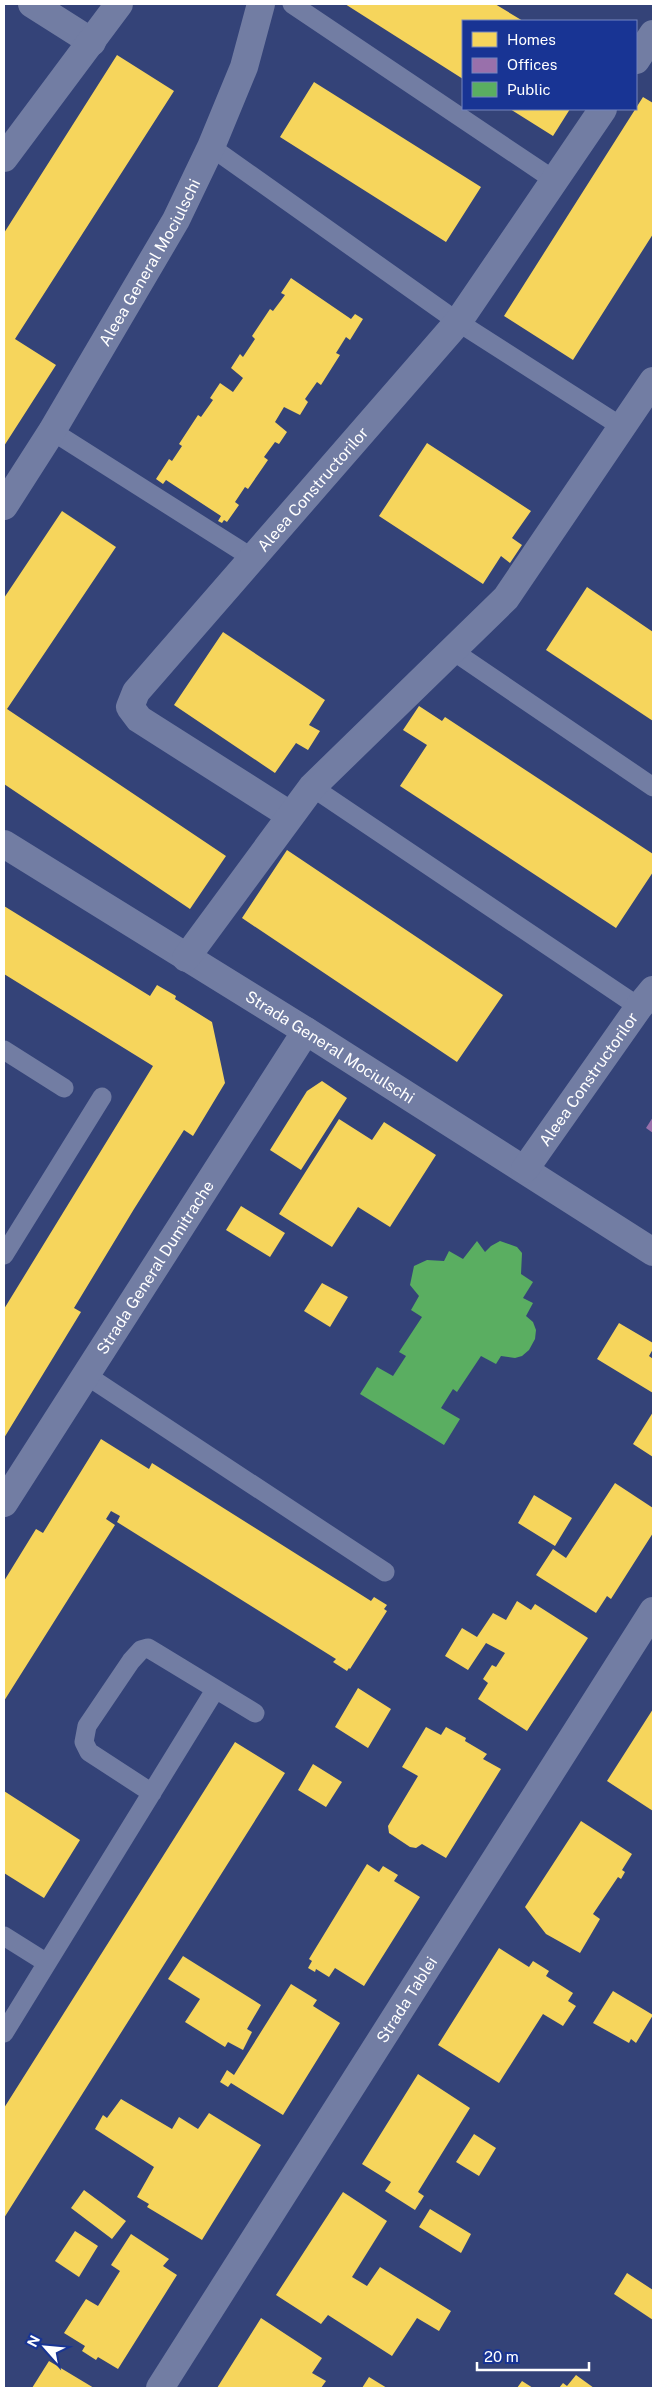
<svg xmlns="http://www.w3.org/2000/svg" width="657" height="2392" viewBox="0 0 657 2392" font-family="'Public Sans',sans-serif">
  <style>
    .homes { fill: #f6d55c }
    .offices { fill: #9970ab }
    .public { fill: #5aae61 }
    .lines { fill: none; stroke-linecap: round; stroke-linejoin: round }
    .service { stroke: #727da3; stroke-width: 19 }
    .minor { stroke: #727da3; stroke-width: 28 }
    .labels { text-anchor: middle; stroke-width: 5; stroke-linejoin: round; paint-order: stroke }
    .street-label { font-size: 16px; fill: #fff; stroke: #183494 }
  </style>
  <rect width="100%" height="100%" fill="#344378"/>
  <path class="homes" d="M 345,4 L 495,4 L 523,21 L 463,21 L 463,79 Z
    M 117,55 L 174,91 L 15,339 L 56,365 L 4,446 L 4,233 Z
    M 314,82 L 481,187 L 446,242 L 280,137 Z
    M 643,97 L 653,103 L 653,234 L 573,360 L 504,316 Z
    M 510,109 L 570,109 L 553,136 Z
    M 291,278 L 351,319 L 355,314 L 363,319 L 350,340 L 346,337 L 336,353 L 340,355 L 321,385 L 317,382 L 305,399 L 308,402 L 300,415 L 284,407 L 275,422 L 287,432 L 279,444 L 275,442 L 264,457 L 268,460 L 248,489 L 245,487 L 235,502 L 239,505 L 227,522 L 224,520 L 222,523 L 218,521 L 221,516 L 166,480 L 163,484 L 156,479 L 169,459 L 172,461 L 182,446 L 179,444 L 198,415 L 201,417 L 213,400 L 210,398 L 220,383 L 233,392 L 243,378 L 231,368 L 240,354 L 243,357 L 255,339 L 252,336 L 270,309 L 273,311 L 285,295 L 281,293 Z
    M 427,443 L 531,511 L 512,538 L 522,545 L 510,563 L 501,556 L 483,584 L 379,516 Z
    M 62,511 L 116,547 L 7,709 L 226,856 L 190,909 L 4,784 L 4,598 Z
    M 587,587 L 653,632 L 653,721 L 546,650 Z
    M 223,632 L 325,700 L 309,725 L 320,731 L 308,750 L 296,743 L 275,773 L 174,705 Z
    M 419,706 L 442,721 L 445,717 L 653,854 L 653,872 L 616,928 L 400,786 L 427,745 L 403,730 Z
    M 287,850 L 503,995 L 457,1062 L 242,918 Z
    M 4,906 L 150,996 L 157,985 L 176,996 L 175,999 L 212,1022 L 225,1083 L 193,1136 L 184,1130 L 134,1209 L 74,1308 L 81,1312 L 4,1438 L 4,1309 L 153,1066 L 4,974 Z
    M 322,1081 L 347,1098 L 301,1170 L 270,1150 L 307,1091 Z
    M 339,1119 L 372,1140 L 384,1122 L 436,1155 L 390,1227 L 358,1207 L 332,1247 L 279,1214 Z
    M 241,1206 L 285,1233 L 270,1257 L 226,1230 Z
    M 322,1283 L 348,1297 L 330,1327 L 304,1311 Z
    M 619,1323 L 653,1343 L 653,1349 L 649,1356 L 653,1359 L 653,1393 L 597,1359 Z
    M 653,1412 L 653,1457 L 633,1444 Z
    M 101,1439 L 149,1469 L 152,1463 L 371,1601 L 374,1597 L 387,1605 L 384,1609 L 387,1611 L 350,1669 L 349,1668 L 347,1671 L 333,1662 L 336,1659 L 117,1522 L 120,1516 L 111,1511 L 106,1519 L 115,1525 L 4,1701 L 4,1581 L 36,1529 L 43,1533 Z
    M 615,1483 L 653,1508 L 653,1533 L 611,1599 L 607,1596 L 596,1613 L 536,1575 L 553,1549 L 566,1558 Z
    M 534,1495 L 572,1518 L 555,1546 L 518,1523 Z
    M 517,1601 L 531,1610 L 535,1604 L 588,1638 L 527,1731 L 478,1699 L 488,1683 L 483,1679 L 492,1665 L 496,1667 L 505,1653 L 486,1643 L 468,1670 L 445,1656 L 462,1628 L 477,1637 L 493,1613 L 506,1620 Z
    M 358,1688 L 391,1709 L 368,1748 L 335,1727 Z
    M 653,1709 L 653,1811 L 607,1781 Z
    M 426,1727 L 441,1735 L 446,1727 L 466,1738 L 465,1741 L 487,1754 L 483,1759 L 501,1769 L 446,1858 L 422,1844 L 416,1848 L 410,1847 L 389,1833 L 388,1826 L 418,1776 L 402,1767 Z
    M 235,1742 L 285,1773 L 4,2218 L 4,2108 Z
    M 313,1764 L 342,1782 L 326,1807 L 298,1790 Z
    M 4,1791 L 80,1840 L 44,1898 L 4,1873 Z
    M 581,1821 L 632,1854 L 622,1870 L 625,1872 L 621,1879 L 618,1877 L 593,1914 L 600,1919 L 580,1953 L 546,1934 L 525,1907 Z
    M 367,1864 L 379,1872 L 383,1866 L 398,1875 L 394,1881 L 420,1897 L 364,1986 L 335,1968 L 329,1977 L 316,1969 L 315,1972 L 308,1968 L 312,1961 L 309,1959 Z
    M 499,1948 L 529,1967 L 533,1961 L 549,1971 L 546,1976 L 573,1993 L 568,2001 L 576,2006 L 563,2026 L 543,2014 L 499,2083 L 438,2045 Z
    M 183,1956 L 261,2005 L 247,2029 L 252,2032 L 243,2050 L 228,2042 L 225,2047 L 185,2022 L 200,1999 L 168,1979 Z
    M 291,1984 L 317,2000 L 313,2006 L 340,2023 L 283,2115 L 231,2083 L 228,2087 L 220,2082 L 227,2070 L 234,2075 Z
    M 613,1991 L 653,2015 L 636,2043 L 631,2039 L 629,2043 L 593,2023 Z
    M 418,2074 L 470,2108 L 418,2192 L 424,2196 L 415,2210 L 385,2191 L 391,2182 L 362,2164 Z
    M 121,2099 L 172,2129 L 179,2117 L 198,2129 L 209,2113 L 261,2145 L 202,2240 L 147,2207 L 149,2204 L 137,2197 L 154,2167 L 95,2129 L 103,2115 L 107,2118 Z
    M 474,2134 L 496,2148 L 479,2176 L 456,2162 Z
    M 84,2190 L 126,2221 L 112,2239 L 71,2208 Z
    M 343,2192 L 387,2221 L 352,2277 L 367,2286 L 380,2267 L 451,2311 L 439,2331 L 417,2318 L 392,2356 L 328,2315 L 321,2324 L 276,2295 Z
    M 430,2209 L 471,2234 L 461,2253 L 419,2227 Z
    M 75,2231 L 98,2246 L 79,2277 L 55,2261 Z
    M 131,2234 L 169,2259 L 163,2266 L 177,2275 L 118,2369 L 98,2357 L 96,2360 L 82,2351 L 85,2346 L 64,2333 L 86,2299 L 98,2306 L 120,2271 L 111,2265 Z
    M 627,2273 L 653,2290 L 653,2320 L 614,2294 Z
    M 261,2318 L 322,2358 L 312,2373 L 326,2381 L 321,2388 L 217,2388 Z
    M 49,2361 L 94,2388 L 32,2388 Z
    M 576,2375 L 594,2388 L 559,2388 L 563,2383 L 567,2386 Z
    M 369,2377 L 387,2388 L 362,2388 Z
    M 522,2381 L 533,2388 L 517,2388 Z"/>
  <path class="offices" d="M 653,1117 L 653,1133 L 646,1128 Z"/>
  <path class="public" d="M 477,1241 L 485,1252 L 491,1246 L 500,1241 L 517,1247 L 522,1253 L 521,1274 L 533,1282 L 523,1298 L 533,1303 L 526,1316 L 533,1322 L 536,1330 L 535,1339 L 529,1350 L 522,1356 L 515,1358 L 501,1356 L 496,1364 L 481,1356 L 457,1392 L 453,1389 L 441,1408 L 460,1419 L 444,1445 L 360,1394 L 377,1367 L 393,1376 L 406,1356 L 399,1352 L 422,1317 L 411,1310 L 419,1296 L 410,1285 L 414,1266 L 427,1260 L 444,1261 L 449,1251 L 463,1259 Z"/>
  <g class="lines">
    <path class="service" d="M 292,4 L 554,180
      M 211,147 L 458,322 L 622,427
      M 52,431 L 254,559
      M 453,651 L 653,787
      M 312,787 L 639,1007
      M 4,1050 L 64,1088
      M 4,1255 L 102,1097
      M 86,1375 L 385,1572
      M 152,1793 L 89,1752 L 84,1742 L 87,1726 L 131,1661 L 141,1650 L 148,1648 L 158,1654 L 255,1713
      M 4,1936 L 47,1963
      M 4,2033 L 215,1690"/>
    <g class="minor">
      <path d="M 32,4 L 92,42"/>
      <path d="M 636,60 L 653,34"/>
      <path d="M 4,158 L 119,4"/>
      <path id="s1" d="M 4,506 L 52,431 L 176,220 L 211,147 L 244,67 L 261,4"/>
      <path id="s2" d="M 290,815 L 139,719 L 130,707 L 136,692 L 458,322 L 603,109"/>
      <path id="s3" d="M 4,844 L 306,1031 L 653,1252"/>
      <path d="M 186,958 L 312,787 L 506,598 L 653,381"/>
      <path id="s4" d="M 525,1169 L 639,1007 L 653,990"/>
      <path id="s5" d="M 4,1503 L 306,1031"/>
      <path id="s6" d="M 160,2388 L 653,1611"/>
    </g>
  </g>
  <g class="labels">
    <g class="street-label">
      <text dy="6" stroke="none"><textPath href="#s1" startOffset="284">Aleea General Mociulschi</textPath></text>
      <text dy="6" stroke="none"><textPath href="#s2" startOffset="479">Aleea Constructorilor</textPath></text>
      <text dy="6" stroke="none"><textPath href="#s3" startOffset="384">Strada General Mociulschi</textPath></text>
      <text dy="6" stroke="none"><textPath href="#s4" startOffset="110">Aleea Constructorilor</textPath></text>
      <text dy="6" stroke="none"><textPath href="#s5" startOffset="280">Strada General Dumitrache</textPath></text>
      <text dy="6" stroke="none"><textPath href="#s6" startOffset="460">Strada Tablei</textPath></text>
    </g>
  </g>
  <rect width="657" height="2392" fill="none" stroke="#ffffff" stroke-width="10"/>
  <rect x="462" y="20" width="175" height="90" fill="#183494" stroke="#7485bf"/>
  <rect x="472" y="32" width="25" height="15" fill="#f6d55c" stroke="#7485bf"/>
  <text x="507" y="45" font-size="15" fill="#ffffff">Homes</text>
  <rect x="472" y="58" width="25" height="15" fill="#9970ab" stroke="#7485bf"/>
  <text x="507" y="70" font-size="15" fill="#ffffff">Offices</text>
  <rect x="472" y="82" width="25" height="15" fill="#5aae61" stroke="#7485bf"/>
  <text x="507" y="95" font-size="15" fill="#ffffff">Public</text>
  <g transform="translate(45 2347) rotate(297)" stroke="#183494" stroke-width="4" paint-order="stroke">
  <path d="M0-4L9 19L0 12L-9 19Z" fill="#ffffff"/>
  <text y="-8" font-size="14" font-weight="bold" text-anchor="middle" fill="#ffffff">N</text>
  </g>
  <path d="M477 2362v8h112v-8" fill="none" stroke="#ffffff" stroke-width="2.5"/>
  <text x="484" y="2362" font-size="15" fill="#ffffff" stroke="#183494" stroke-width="4" paint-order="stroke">20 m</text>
</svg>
